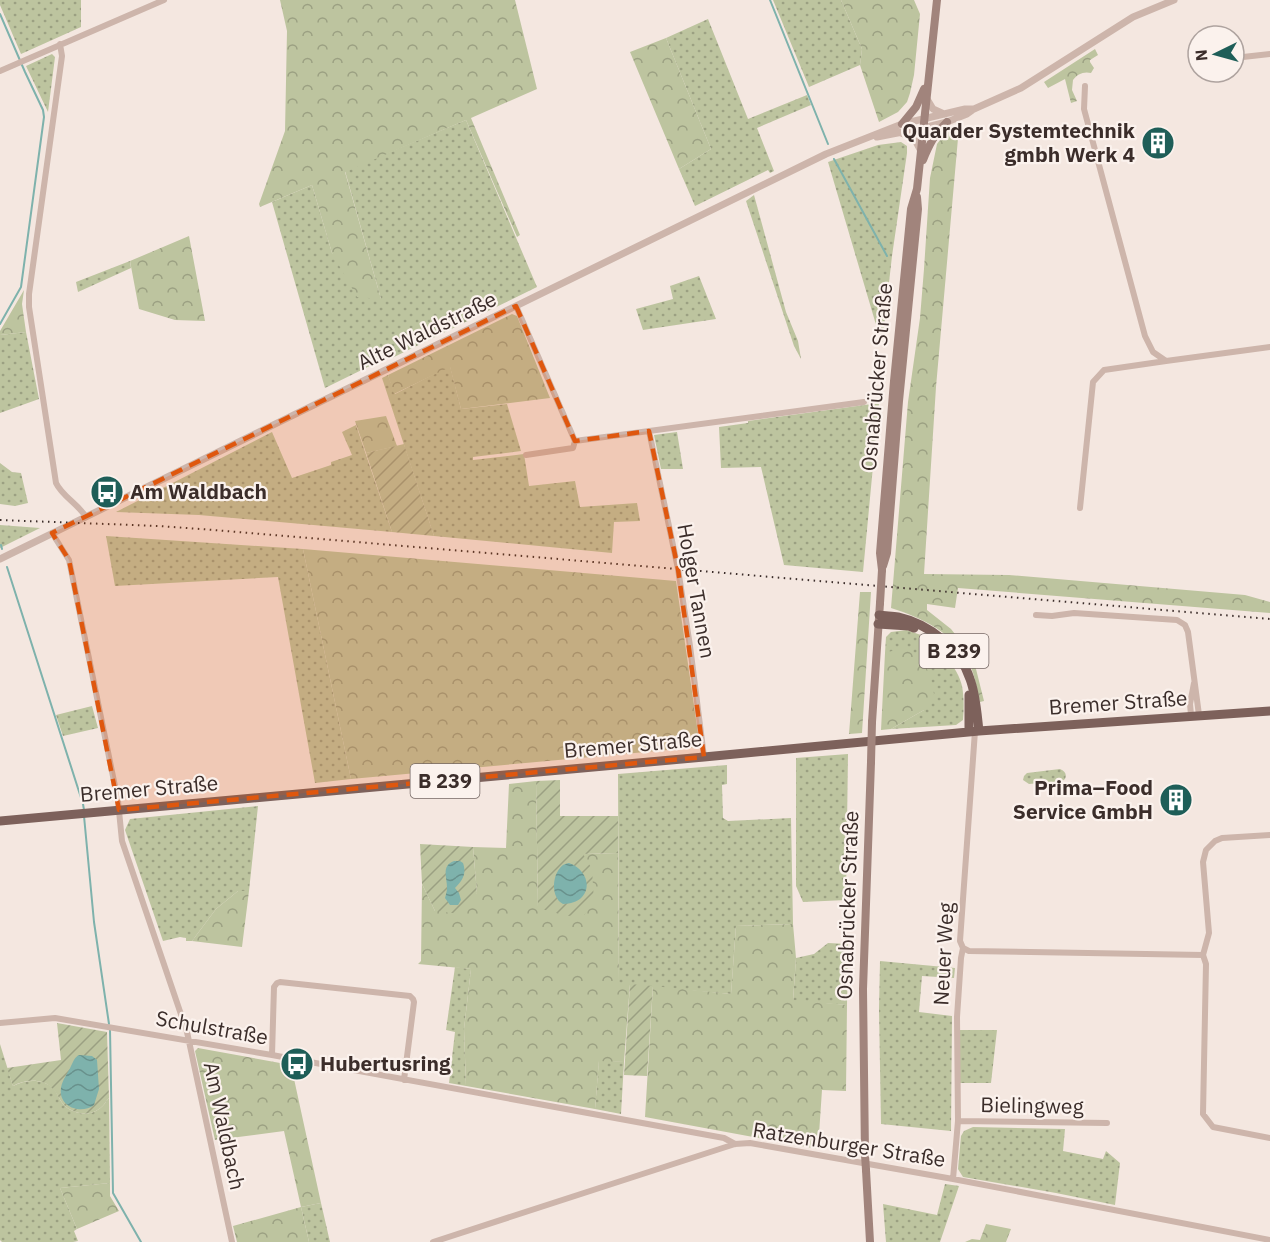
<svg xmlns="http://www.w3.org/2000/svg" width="1270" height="1242" viewBox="0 0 1270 1242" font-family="'IBM Plex Sans',sans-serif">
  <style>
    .grass { fill: url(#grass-dots) }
    .forest { fill: url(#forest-crowns) }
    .garden { fill: url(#garden-furrows) }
    .water { fill: url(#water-waves) }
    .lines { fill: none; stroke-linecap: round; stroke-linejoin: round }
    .stream { stroke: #7eb2ac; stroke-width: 2 }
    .minor { stroke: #cdb5ab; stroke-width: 6 }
    .tertiary { stroke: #cdb5ab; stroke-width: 7 }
    .secondary { stroke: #a1847c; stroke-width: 8 }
    .primary { stroke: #7d615b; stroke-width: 9 }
    .rail { stroke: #3b2d2a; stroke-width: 2; stroke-dasharray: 1.5 4.5; stroke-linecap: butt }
    .secondary-bridge { stroke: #a1847c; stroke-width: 8 }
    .marked { fill: #df570e; fill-opacity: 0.2; stroke: #df570e; stroke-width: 4.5; stroke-dasharray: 12 8; stroke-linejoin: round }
    .labels { text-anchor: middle; stroke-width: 4.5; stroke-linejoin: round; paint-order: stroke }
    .shield { fill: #fbf2ed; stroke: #756864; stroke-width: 1.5 }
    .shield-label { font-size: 20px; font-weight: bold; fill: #3b2d2a }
    .poi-label { font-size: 21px; font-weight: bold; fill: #3b2d2a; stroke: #fbf2ed; text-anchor: end }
    .street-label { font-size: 21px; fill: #3b2d2a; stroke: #fbf2ed }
  </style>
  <defs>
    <pattern id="grass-dots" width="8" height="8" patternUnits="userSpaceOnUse" patternTransform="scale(1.5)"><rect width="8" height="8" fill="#bdc49f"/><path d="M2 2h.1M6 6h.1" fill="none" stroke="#9ba082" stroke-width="1.8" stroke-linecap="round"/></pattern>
    <pattern id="forest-crowns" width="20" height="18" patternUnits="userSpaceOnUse" patternTransform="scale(1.5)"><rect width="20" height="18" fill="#bdc49f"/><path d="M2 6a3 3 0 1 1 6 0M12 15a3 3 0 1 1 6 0" fill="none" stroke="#9ba082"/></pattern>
    <pattern id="garden-furrows" width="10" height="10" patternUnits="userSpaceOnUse" patternTransform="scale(1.5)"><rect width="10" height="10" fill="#bdc49f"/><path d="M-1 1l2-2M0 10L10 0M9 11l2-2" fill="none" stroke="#9ba082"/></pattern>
    <pattern id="water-waves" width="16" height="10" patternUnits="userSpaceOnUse" patternTransform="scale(1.5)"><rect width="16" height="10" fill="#7eb2ac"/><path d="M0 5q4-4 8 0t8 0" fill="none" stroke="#68918c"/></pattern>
  </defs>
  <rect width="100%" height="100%" fill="#f4e7e0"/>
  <path class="grass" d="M 0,0 L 81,0 L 81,27 L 21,54 L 0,5 Z
    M 773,0 L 841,0 L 862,49 L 860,65 L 809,87 Z
    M 708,19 L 748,119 L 807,95 L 811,105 L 757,128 L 774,171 L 770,173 L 768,170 L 695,206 L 679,169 L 711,149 L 666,38 Z
    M 52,54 L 55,57 L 48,112 L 26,66 Z
    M 466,120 L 537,287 L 392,358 L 388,357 L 325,388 L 272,202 L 312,185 L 332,253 L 381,299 L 345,171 Z
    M 901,142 L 907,146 L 907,153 L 892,256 L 882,345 L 828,162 L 878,145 Z
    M 754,195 L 786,312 L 798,341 L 801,359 L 794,346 L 746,201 Z
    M 130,261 L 131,268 L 78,292 L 76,282 Z
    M 699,276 L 716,319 L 643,330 L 636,309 L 673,299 L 670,286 Z
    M 26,332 L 39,399 L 0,413 L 0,335 Z
    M 450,366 L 461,409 L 507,404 L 521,451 L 473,457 L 473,460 L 524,454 L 529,486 L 575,481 L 580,507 L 637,503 L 640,521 L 614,522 L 612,553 L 434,536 L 382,378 L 388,375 L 395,394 Z
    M 879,403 L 863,572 L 784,565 L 761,467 L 721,468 L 719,427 L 748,423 L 748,421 Z
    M 356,425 L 392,532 L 199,515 L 116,512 L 272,432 L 292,478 L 331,465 L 331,462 L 352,455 L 342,432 Z
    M 677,432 L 683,469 L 661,469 L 654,435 Z
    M 0,463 L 12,472 L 21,473 L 28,503 L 15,506 L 0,504 Z
    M 0,525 L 40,528 L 0,548 Z
    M 106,536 L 303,549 L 351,779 L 315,783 L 278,577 L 115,586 Z
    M 907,630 C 911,632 916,633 921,635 C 936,642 959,669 962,686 C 964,697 964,708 963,720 L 956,725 L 891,729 L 924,710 L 885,653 L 886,637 L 891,632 Z
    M 92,706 L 98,728 L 63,736 L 56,715 Z
    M 848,754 L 846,900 L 803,902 L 796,886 L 796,758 Z
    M 727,765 L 727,784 L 722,785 L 723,818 L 728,821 L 791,818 L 793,924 L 736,926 L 731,994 L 619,984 L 618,774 Z
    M 1060,769 C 1065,771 1067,774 1065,779 L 1062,781 L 1029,784 L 1023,780 L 1024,776 L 1027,773 Z
    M 258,806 L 249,891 L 238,891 L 216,909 L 192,941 L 186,941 L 186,938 L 180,937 L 163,941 L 125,830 L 130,819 Z
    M 828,943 L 848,944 L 847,1005 L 793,1001 L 796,958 L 814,954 Z
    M 880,961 L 955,968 L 954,978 L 922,976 L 919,1012 L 952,1016 L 951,1131 L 881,1124 L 879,1009 Z
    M 455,967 L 471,969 L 464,1029 L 466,1086 L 449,1083 L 455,1032 L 446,1030 Z
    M 960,1030 L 997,1030 L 991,1083 L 960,1083 Z
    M 0,1044 L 13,1086 C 25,1080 43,1078 54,1089 C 58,1094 59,1100 64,1105 C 73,1114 89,1117 99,1109 C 103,1107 106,1101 109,1098 L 110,1183 L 60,1188 L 77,1229 L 74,1231 L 78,1241 L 73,1242 L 2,1242 L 0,1240 Z
    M 599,1060 L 624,1062 L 621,1114 L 595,1109 Z
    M 973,1127 L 1065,1129 L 1063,1151 L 1103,1159 L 1106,1151 L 1120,1163 L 1115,1205 L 1056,1193 L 963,1177 L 958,1169 L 961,1136 L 964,1131 Z
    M 945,1184 L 959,1186 L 940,1242 L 886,1242 L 883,1204 L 937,1215 Z
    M 321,1203 L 330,1242 L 309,1242 L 301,1207 Z"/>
  <path class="forest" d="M 280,0 L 515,0 L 537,89 L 471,118 L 520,235 L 517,237 L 466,120 L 345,172 L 381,299 L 357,297 L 332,253 L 312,185 L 260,207 L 259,204 L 285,131 L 287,31 Z
    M 841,0 L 914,0 L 920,14 L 914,75 L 910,93 L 907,102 L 898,112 L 879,122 L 860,65 L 862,49 Z
    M 666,38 L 711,149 L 679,169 L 630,52 Z
    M 1095,49 L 1098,55 L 1090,60 L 1090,62 L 1094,68 L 1091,73 C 1084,71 1077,74 1073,80 L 1072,90 L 1077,101 L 1071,103 L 1065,79 L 1048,88 L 1044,82 Z
    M 959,127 L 936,387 L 924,574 L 1009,575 L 1245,595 L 1270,602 L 1270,613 L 958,588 L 955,608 L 927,604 L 927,610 L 951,629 L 973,657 L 984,701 L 980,702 C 977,690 975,676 970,665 C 954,633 923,618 891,608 L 908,402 L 920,318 L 924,269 L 930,178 L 937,144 L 943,136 L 952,129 Z
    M 189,236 L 205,321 L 175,320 L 139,309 L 130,261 Z
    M 24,290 L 22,304 L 26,332 L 0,335 L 0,331 Z
    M 512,314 L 517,316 L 550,398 L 461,409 L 450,367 L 394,394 L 388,375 Z
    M 386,416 L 397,446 L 366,453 L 355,421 Z
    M 303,549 L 676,581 L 700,747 L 351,779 Z
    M 860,592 L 871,592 L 862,733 L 849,734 Z
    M 902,648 L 920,655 L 930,675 L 934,694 L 924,710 L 891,729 L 881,730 L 885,653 Z
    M 536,781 L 538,908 L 583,854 L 618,853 L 619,983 L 630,984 L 624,1062 L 599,1061 L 595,1109 L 466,1086 L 464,1029 L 471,969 L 418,964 L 421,961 L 422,884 L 435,911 L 477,893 L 473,847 L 506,848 L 509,784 Z
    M 238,891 L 249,891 L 242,947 L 192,941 L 216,909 Z
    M 793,924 L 796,958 L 793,1000 L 847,1005 L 846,1091 L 822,1090 L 818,1149 L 645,1117 L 653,986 L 731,994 L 736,926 Z
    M 198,1048 L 291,1065 L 321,1203 L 301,1207 L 309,1242 L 237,1242 L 233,1226 L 301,1207 L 284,1131 L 215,1140 L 195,1051 Z
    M 110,1183 L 110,1196 L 119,1211 L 77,1229 L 60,1188 Z
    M 986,1224 L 1011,1229 L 1006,1242 L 965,1242 L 972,1239 L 980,1240 Z"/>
  <path class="garden" d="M 404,444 L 434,536 L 392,532 L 366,453 Z
    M 560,780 L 560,816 L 618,816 L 618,853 L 583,854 L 592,869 L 594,902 L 584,915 L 567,916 L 538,908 L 536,781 Z
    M 420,844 L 473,847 L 477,893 L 461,914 L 435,911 L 422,884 Z
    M 630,984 L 653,986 L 647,1076 L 624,1075 Z
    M 57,1023 L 107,1032 L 109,1098 C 106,1101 103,1107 99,1109 C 89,1117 73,1114 64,1105 C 59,1100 58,1094 53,1089 C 43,1078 25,1079 13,1086 L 7,1068 L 61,1060 Z"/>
  <path class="water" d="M 454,861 L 460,861 L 463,863 C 467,874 462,881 455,888 L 459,893 L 461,900 L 458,905 L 450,905 L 445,898 C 446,894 447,891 447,888 C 447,877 441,866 454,861 Z
    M 569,863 C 594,872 593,904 563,904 C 551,898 552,877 560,868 C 563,864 565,864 569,863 Z
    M 79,1055 L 92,1056 L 97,1060 L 99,1089 L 94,1105 C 81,1115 58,1107 61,1088 C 62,1080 68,1073 71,1066 C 74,1060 74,1058 79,1055 Z"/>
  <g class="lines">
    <path class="stream" d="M 770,0 L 828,144
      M 0,14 L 25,72 L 43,110 L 44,117 L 21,287 L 0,324
      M 834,159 L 887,256
      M 1,545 L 2,549
      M 7,567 L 83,804 L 84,810
      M 84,816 L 94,922 L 109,1024
      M 110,1030 L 113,1193 L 141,1242"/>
    <path class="minor" d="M 60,44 L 62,56 L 29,294 L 29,307 L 56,483 C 62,496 78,504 86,517
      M 1234,58 L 1270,54
      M 0,71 L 164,0
      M 1085,86 L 1084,109 L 1145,336 L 1153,352 L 1166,361 L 1270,347
      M 516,306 L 575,441
      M 649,431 L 678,569 L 690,646 L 704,757
      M 526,455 L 573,448 L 575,441 L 864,402
      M 1080,508 L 1093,382 L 1104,370 L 1166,361
      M 52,533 L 69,560 L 118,801 L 122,841 L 187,1032 L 232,1242
      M 1036,615 L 1052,616 L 1074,613 L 1177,620 L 1185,625 L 1188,632 L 1199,715
      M 1191,715 L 1190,704 L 1194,683
      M 1270,835 L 1222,838 L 1215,841 L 1206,850 L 1203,862 L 1209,933 L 1203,955 L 1206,964 L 1203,1114 L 1213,1127 L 1270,1138
      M 963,948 L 969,951 L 1203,955
      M 0,1023 L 55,1018 L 272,1055 L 724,1138 L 735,1144
      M 272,1055 L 274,987 L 277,983 L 280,982 L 410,996 L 413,999 L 414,1002 L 404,1080
      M 958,1121 L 1107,1123
      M 953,1179 L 958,1121 L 957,1017 L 961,958 L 963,948 L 960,941 L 975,731
      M 433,1242 L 735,1144 L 750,1143 L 953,1179 L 1270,1240"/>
    <path class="tertiary" d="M 927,99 L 933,109 L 944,114
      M 901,133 L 914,138 L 921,151
      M 877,137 L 923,128 L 947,122 L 967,114 L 974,109 L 1021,88 L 1133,17 L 1174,0
      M 0,559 L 826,154 L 902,124 L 965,109 L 974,109"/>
    <path class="secondary" d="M 902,124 L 916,107 L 924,89
      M 923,160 C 929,145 935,133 947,122
      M 883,566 L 887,553 L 899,401 L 918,209 L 917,197
      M 882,570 L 880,553 L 894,381 L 911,209 L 917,189 L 937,0
      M 872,722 L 880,603
      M 865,1155 L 863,989 L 871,762
      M 866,1170 L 870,1242"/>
    <path class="primary" d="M 879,615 C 885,616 892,616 898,617 C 929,624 960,648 970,679 C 976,695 977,714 979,731
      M 878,624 L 909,626 L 914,628
      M 969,695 L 969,732
      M 0,821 L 704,757 L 979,731 L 1270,711"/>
    <path class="rail" d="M 0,520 L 159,526 L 214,530 L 1270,619"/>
    <path class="secondary-bridge" d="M 880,603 L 882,570
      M 871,762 L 872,722
      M 865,1155 L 866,1170"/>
  </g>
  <path class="marked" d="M 516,306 L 575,441 L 649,431 L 678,569 L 704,757 L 119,810 L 69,560 L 52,533 Z"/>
  <defs>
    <symbol id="building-disc" viewBox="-11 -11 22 22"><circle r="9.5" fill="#1e5e58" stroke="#fbf2ed"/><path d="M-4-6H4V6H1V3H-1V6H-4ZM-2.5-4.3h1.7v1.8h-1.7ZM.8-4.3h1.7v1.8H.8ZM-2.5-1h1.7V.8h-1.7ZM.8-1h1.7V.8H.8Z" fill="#fff"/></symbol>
    <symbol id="bus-disc" viewBox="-11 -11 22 22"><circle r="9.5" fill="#1e5e58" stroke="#fbf2ed"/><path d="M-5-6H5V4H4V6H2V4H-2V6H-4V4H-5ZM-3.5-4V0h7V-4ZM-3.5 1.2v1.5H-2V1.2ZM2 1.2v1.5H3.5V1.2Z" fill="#fff"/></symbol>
  </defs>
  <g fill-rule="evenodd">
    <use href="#building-disc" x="1139" y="124" width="38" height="38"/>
    <use href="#bus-disc" x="88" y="473" width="38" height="38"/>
    <use href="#building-disc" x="1157" y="781" width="38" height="38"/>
    <use href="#bus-disc" x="278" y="1045" width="38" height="38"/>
  </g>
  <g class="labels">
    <g class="shield">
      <rect x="919.5" y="634" width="69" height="34" rx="4.5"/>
      <rect x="410.5" y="764" width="69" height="34" rx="4.5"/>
    </g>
    <g class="shield-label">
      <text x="954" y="658">B 239</text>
      <text x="445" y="788">B 239</text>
    </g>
    <g class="poi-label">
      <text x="1135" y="138">Quarder Systemtechnik<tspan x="1135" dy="24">gmbh Werk 4</tspan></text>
      <text x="130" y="499" text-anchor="start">Am Waldbach</text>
      <text x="1153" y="795">Prima–Food<tspan x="1153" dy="24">Service GmbH</tspan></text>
      <text x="320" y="1071" text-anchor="start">Hubertusring</text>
    </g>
    <g class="street-label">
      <text transform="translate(427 331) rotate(-26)" y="7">Alte Waldstraße</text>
      <text transform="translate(877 377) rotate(-85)" y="7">Osnabrücker Straße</text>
      <text transform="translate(696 591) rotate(80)" y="7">Holger Tannen</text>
      <text transform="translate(1118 703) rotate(-4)" y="7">Bremer Straße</text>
      <text transform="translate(633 745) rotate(-5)" y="7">Bremer Straße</text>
      <text transform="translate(149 789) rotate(-5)" y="7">Bremer Straße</text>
      <text transform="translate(848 905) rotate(-88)" y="7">Osnabrücker Straße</text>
      <text transform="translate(944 954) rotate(-87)" y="7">Neuer Weg</text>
      <text transform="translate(212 1028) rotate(10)" y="7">Schulstraße</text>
      <text transform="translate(1032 1106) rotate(1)" y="7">Bielingweg</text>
      <text transform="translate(224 1126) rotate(78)" y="7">Am Waldbach</text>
      <text transform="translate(849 1145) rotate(9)" y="7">Ratzenburger Straße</text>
    </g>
  </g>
  <g transform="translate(1216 54) rotate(265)"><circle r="28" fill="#fbf2ed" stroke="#aea39f" stroke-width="1.5"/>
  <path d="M0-4.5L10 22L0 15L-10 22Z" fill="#1e5e58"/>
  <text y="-9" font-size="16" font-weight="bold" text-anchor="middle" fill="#3b2d2a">N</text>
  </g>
</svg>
